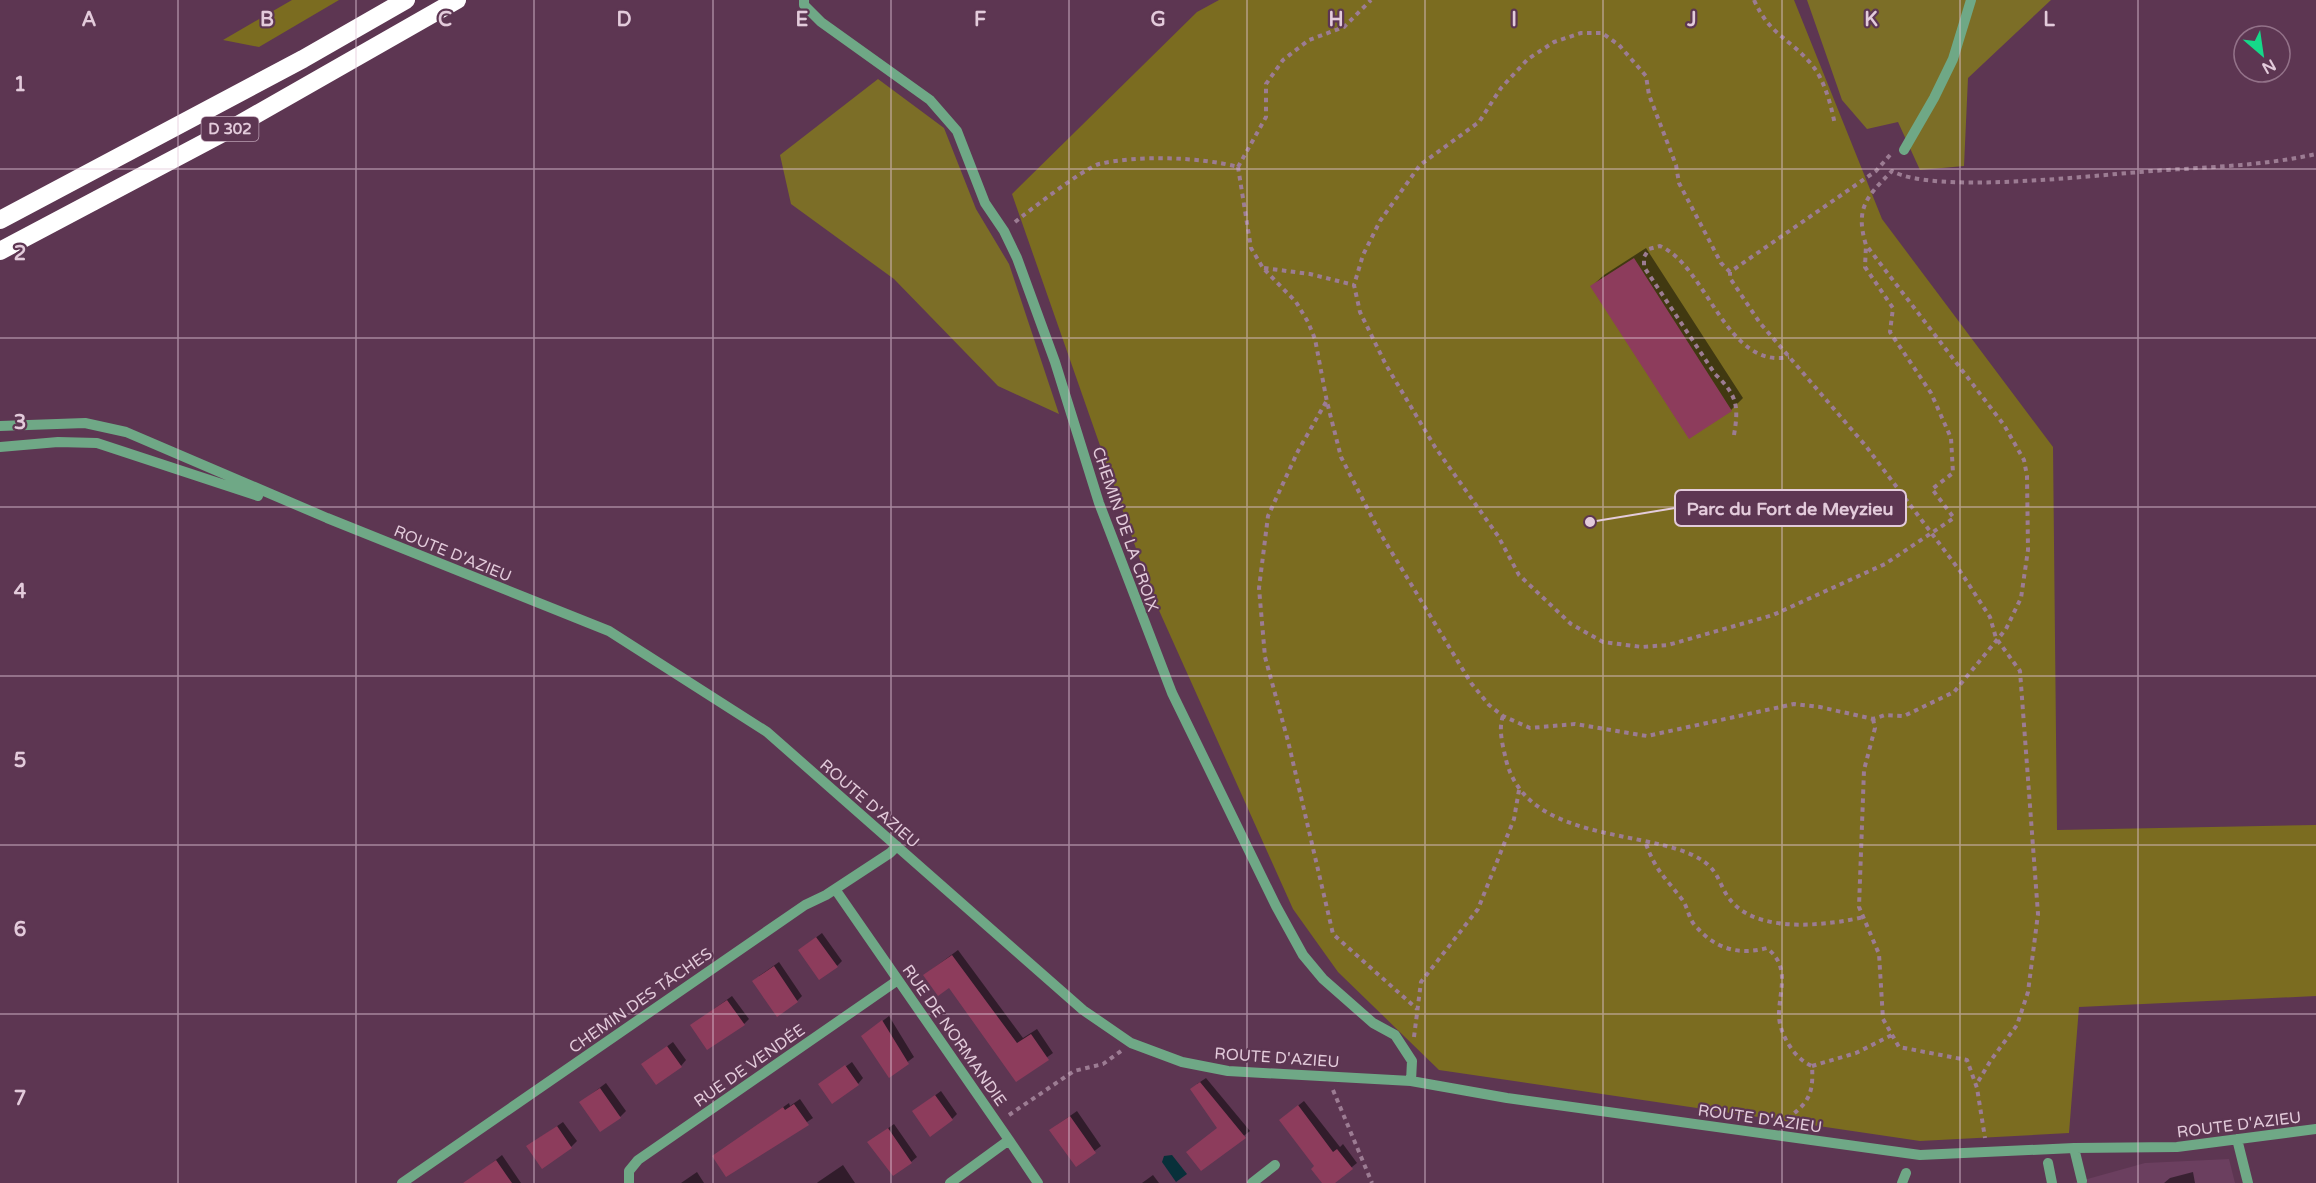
<svg xmlns="http://www.w3.org/2000/svg" width="2316" height="1183" viewBox="0 0 2316 1183" font-family="'Varela Round',sans-serif">
  <style>
    .built { fill: #6b3f5f }
    .green { fill: #7b6c20 }
    .forest { fill: #7c6e27 }
    .water { fill: #08303a }
    .shadow { fill: #0007 }
    .building { fill: #8d3c5c }
    .lines { fill: none; stroke-linecap: round; stroke-linejoin: round }
    .path { stroke: #9c7c93; stroke-width: 4; stroke-dasharray: 4.5 4.5; stroke-linecap: butt }
    .minor { stroke: #6fa886; stroke-width: 10 }
    .highway { stroke: #fff; stroke-width: 18 }
    .grid { fill: none; stroke: #e3cbdb; stroke-width: 1.5; stroke-opacity: 0.55 }
    .labels { text-anchor: middle; stroke-width: 4.5; stroke-linejoin: round; paint-order: stroke }
    .shield { fill: #5d3652; stroke: #bb9eb2; stroke-width: 1.5 }
    .shield-label { font-size: 15px; font-weight: bold; fill: #e3cbdb }
    .street-label { font-size: 16px; fill: #e3cbdb; stroke: #5d3652 }
    .grid-label { font-size: 20px; text-anchor: middle; font-weight: bold; fill: #e3cbdb; stroke: #5d3652; stroke-width: 4.5; stroke-linejoin: round; paint-order: stroke }
    .leader { fill: none; stroke: #e3cbdb; stroke-width: 2 }
    .callout-dot { fill: #e3cbdb; stroke: #5d3652; stroke-width: 2 }
    .callout { fill: #5d3652; stroke: #e3cbdb; stroke-width: 2 }
    .callout-label { font-size: 18px; text-anchor: middle; font-weight: bold; fill: #e3cbdb }
  </style>
  <rect width="100%" height="100%" fill="#5d3652"/>
  <path class="built" d="M 2229,1159 L 2235,1183 L 2073,1183 L 2145,1163 Z"/>
  <path class="green" d="M 292,0 L 339,0 L 259,47 L 223,40 Z
    M 1219,0 L 1794,0 L 1882,219 L 2053,447 L 2057,830 L 2316,825 L 2316,996 L 2079,1007 L 2069,1133 L 1920,1141 L 1439,1070 L 1338,972 L 1293,909 L 1153,597 L 1012,194 L 1197,12 Z"/>
  <path class="forest" d="M 1807,0 L 2051,0 L 1968,78 L 1964,166 L 1920,170 L 1898,122 L 1867,129 L 1842,100 Z
    M 878,79 L 944,128 L 976,209 L 1009,264 L 1059,414 L 998,386 L 894,279 L 791,204 L 780,155 Z"/>
  <path class="water" d="M 1172,1155 L 1187,1174 L 1176,1182 L 1162,1162 L 1164,1156 Z"/>
  <path class="shadow" d="M 1646,248 L 1743,398 L 1731,410 L 1689,437 L 1592,286 L 1604,275 Z
    M 822,933 L 842,961 L 837,966 L 799,950 Z
    M 958,950 L 1023,1038 L 1037,1029 L 1053,1053 L 1016,1080 L 949,986 L 931,970 Z
    M 779,962 L 802,996 L 797,1001 L 759,976 Z
    M 732,996 L 749,1019 L 744,1024 L 692,1025 Z
    M 889,1016 L 914,1057 L 889,1076 L 863,1036 Z
    M 673,1042 L 686,1060 L 681,1066 L 643,1064 Z
    M 852,1062 L 863,1078 L 858,1084 L 824,1082 Z
    M 1206,1078 L 1250,1131 L 1201,1169 L 1219,1127 L 1197,1084 Z
    M 606,1083 L 626,1111 L 620,1117 L 581,1102 Z
    M 941,1091 L 957,1114 L 952,1119 L 914,1111 Z
    M 800,1099 L 813,1118 L 727,1175 L 714,1156 L 789,1103 L 790,1106 Z
    M 1304,1101 L 1340,1147 L 1343,1144 L 1357,1163 L 1332,1183 L 1324,1183 L 1286,1115 Z
    M 1077,1111 L 1101,1146 L 1076,1165 L 1057,1125 Z
    M 563,1122 L 577,1141 L 571,1147 L 528,1146 Z
    M 894,1124 L 917,1157 L 911,1162 L 869,1142 Z
    M 502,1155 L 521,1183 L 482,1183 L 477,1175 Z
    M 843,1165 L 855,1183 L 817,1183 L 818,1182 Z
    M 697,1172 L 704,1183 L 681,1183 Z
    M 2193,1172 L 2195,1183 L 2164,1183 L 2170,1178 Z
    M 1153,1175 L 1159,1183 L 1142,1183 Z"/>
  <path class="building" d="M 1634,258 L 1732,411 L 1689,439 L 1590,286 Z
    M 816,937 L 838,967 L 819,980 L 798,950 Z
    M 952,955 L 1017,1043 L 1031,1034 L 1049,1060 L 1016,1082 L 949,988 L 938,996 L 923,975 Z
    M 774,966 L 798,1002 L 777,1017 L 752,981 Z
    M 727,1000 L 745,1025 L 707,1050 L 690,1025 Z
    M 882,1020 L 909,1064 L 889,1078 L 861,1036 Z
    M 667,1046 L 682,1067 L 656,1085 L 641,1064 Z
    M 845,1065 L 859,1085 L 832,1104 L 818,1084 Z
    M 1200,1082 L 1246,1138 L 1201,1171 L 1186,1152 L 1217,1128 L 1190,1089 Z
    M 600,1088 L 621,1118 L 600,1132 L 579,1102 Z
    M 935,1095 L 953,1120 L 930,1137 L 912,1111 Z
    M 794,1104 L 809,1125 L 726,1177 L 712,1156 L 783,1107 L 785,1110 Z
    M 1298,1105 L 1333,1152 L 1337,1149 L 1353,1169 L 1335,1183 L 1322,1183 L 1311,1169 L 1314,1166 L 1279,1120 Z
    M 1070,1116 L 1096,1153 L 1076,1167 L 1049,1130 Z
    M 557,1126 L 572,1148 L 542,1169 L 526,1146 Z
    M 888,1128 L 912,1163 L 893,1176 L 867,1142 Z
    M 496,1160 L 512,1183 L 463,1183 Z"/>
  <g class="lines">
    <path class="path" d="M 1754,0 C 1770,36 1790,38 1812,65 C 1825,81 1831,105 1835,125
      M 1890,155 L 1876,171 L 1730,272 L 1730,278 L 1760,323 L 1865,445 L 1960,571 L 1990,617 L 1996,638 L 2020,671 L 2038,914 L 2028,992 L 2017,1025 L 1991,1060 L 1976,1085
      M 1238,167 L 1251,248 L 1263,268 L 1296,302 L 1308,322 L 1315,339 L 1327,402 L 1341,457 L 1380,533 L 1471,683 L 1489,705 L 1503,716 L 1530,728 L 1575,724 L 1647,736 L 1794,704 L 1820,707 L 1873,719 L 1885,715 L 1904,716 L 1954,692 L 2006,629 L 2021,598 L 2028,550 L 2027,476 L 2024,460 L 2004,425 L 1866,245 C 1855,209 1866,197 1892,171 C 1933,194 2087,176 2140,172 C 2199,167 2258,167 2316,154
      M 1238,167 L 1266,117 L 1266,84 L 1283,60 L 1309,40 L 1344,27 L 1371,0
      M 1015,222 C 1030,210 1083,169 1099,164 C 1137,155 1201,157 1238,167
      M 1264,268 L 1310,274 L 1354,285
      M 1730,272 L 1721,263 L 1679,183 L 1676,165 L 1649,95 L 1646,76 L 1619,45 L 1602,33 L 1581,33 L 1554,42 L 1528,59 L 1501,88 L 1479,122 L 1420,165 L 1380,221 L 1363,255 L 1354,285 L 1360,312 L 1386,365 L 1435,447 L 1498,536 L 1519,575 L 1571,624 L 1603,642 L 1642,647 L 1668,645 L 1773,615 L 1885,564 L 1954,518 L 1932,489 L 1953,473 L 1951,438 L 1931,393 L 1890,332 L 1893,308 L 1865,267 L 1866,245
      M 1326,402 L 1298,451 L 1268,516 L 1259,588 L 1265,657 L 1288,741 L 1333,934 L 1417,1009
      M 1734,435 C 1739,406 1737,395 1715,374 L 1644,267 L 1644,257 L 1649,249 L 1660,246 C 1707,266 1726,370 1789,357
      M 1503,716 C 1498,730 1503,746 1506,760 C 1526,838 1631,830 1688,853 C 1725,868 1715,887 1736,906 C 1766,933 1829,925 1864,917
      M 1873,719 L 1875,728 L 1864,770 L 1859,907 L 1879,954 L 1883,1019 L 1899,1047 L 1967,1060 L 1977,1088 L 1985,1138
      M 1646,844 C 1656,871 1664,876 1681,898 C 1687,905 1688,915 1693,923 C 1713,948 1737,956 1767,948 C 1790,967 1780,987 1779,1013 C 1778,1032 1794,1059 1812,1066 C 1814,1097 1807,1104 1783,1122
      M 1414,1037 L 1421,982 L 1478,909 L 1514,819 L 1519,790
      M 1812,1066 L 1856,1053 L 1892,1035
      M 1333,1090 L 1372,1183
      M 1009,1115 L 1074,1071 L 1103,1064 L 1121,1051"/>
    <path class="minor" d="M 804,0 L 804,5 L 821,22 L 930,100 L 957,131 L 985,203 L 1004,231 L 1017,258 L 1055,362 L 1099,503 L 1172,693 L 1276,906 L 1303,955 L 1323,979 L 1373,1023 L 1395,1035 L 1412,1061 L 1411,1081
      M 1904,150 L 1934,98 L 1953,59 L 1971,0
      M 0,426 L 85,423 L 126,432 L 327,518 L 609,631 L 767,732 L 1083,1010 L 1131,1043 L 1182,1062 L 1228,1071 L 1411,1081 L 1507,1098 L 1920,1155 L 2074,1148 L 2177,1147 L 2316,1129
      M 0,447 L 58,442 L 97,443 L 258,496
      M 835,889 L 1009,1140 L 950,1183
      M 2237,1139 L 2248,1183
      M 1009,1140 L 1038,1183
      M 2074,1148 L 2082,1181
      M 2048,1163 L 2052,1183
      M 402,1183 L 805,905 L 826,895 L 890,853 L 897,846
      M 629,1183 L 629,1171 L 638,1160 L 898,980
      M 1252,1183 L 1275,1165
      M 1902,1183 L 1906,1173"/>
    <path class="highway" d="M 0,220 L 303,59 L 406,0
      M 0,251 L 236,126 L 457,0"/>
  </g>
  <path class="grid" d="M 178,0 L 178,1183M 356,0 L 356,1183M 534,0 L 534,1183M 713,0 L 713,1183M 891,0 L 891,1183M 1069,0 L 1069,1183M 1247,0 L 1247,1183M 1425,0 L 1425,1183M 1603,0 L 1603,1183M 1782,0 L 1782,1183M 1960,0 L 1960,1183M 2138,0 L 2138,1183M 0,169 L 2316,169M 0,338 L 2316,338M 0,507 L 2316,507M 0,676 L 2316,676M 0,845 L 2316,845M 0,1014 L 2316,1014"/>
  <g class="labels">
    <rect class="shield" x="201.5" y="117" width="57" height="24" rx="4.5"/>
    <g class="shield-label">
      <text x="230" y="134">D 302</text>
    </g>
    <g class="street-label">
      <text transform="translate(1126 529) rotate(71)" y="6">CHEMIN DE LA CROIX</text>
      <text transform="translate(453 553) rotate(22)" y="6">ROUTE D'AZIEU</text>
      <text transform="translate(870 803) rotate(41)" y="6">ROUTE D'AZIEU</text>
      <text transform="translate(640 1000) rotate(-35)" y="6">CHEMIN DES TÂCHES</text>
      <text transform="translate(955 1035) rotate(55)" y="6">RUE DE NORMANDIE</text>
      <text transform="translate(1277 1057) rotate(4)" y="6">ROUTE D'AZIEU</text>
      <text transform="translate(749 1065) rotate(-35)" y="6">RUE DE VENDÉE</text>
      <text transform="translate(1760 1118) rotate(8)" y="6">ROUTE D'AZIEU</text>
      <text transform="translate(2239 1124) rotate(-7)" y="6">ROUTE D'AZIEU</text>
    </g>
  </g>
  <g class="grid-label">
    <text x="89" y="26">A</text>
    <text x="267" y="26">B</text>
    <text x="445" y="26">C</text>
    <text x="624" y="26">D</text>
    <text x="802" y="26">E</text>
    <text x="980" y="26">F</text>
    <text x="1158" y="26">G</text>
    <text x="1336" y="26">H</text>
    <text x="1514" y="26">I</text>
    <text x="1692" y="26">J</text>
    <text x="1871" y="26">K</text>
    <text x="2049" y="26">L</text>
    <text x="20" y="91">1</text>
    <text x="20" y="260">2</text>
    <text x="20" y="429">3</text>
    <text x="20" y="598">4</text>
    <text x="20" y="767">5</text>
    <text x="20" y="936">6</text>
    <text x="20" y="1105">7</text>
  </g>
  <path class="leader" d="M1590 522L1675 508"/>
  <circle class="callout-dot" cx="1590" cy="522" r="6"/>
  <rect class="callout" x="1675" y="490" width="231" height="36" rx="6"/>
  <g class="callout-label">
    <text x="1790" y="515">Parc du Fort de Meyzieu</text>
  </g>
  <g transform="translate(2262 54) rotate(151)"><circle r="28" fill="#5d3652" stroke="#937289" stroke-width="1.5"/>
  <path d="M0-4.5L10 22L0 15L-10 22Z" fill="#15d989"/>
  <text y="-9" font-size="16" font-weight="bold" text-anchor="middle" fill="#e3cbdb">N</text>
  </g>
</svg>
